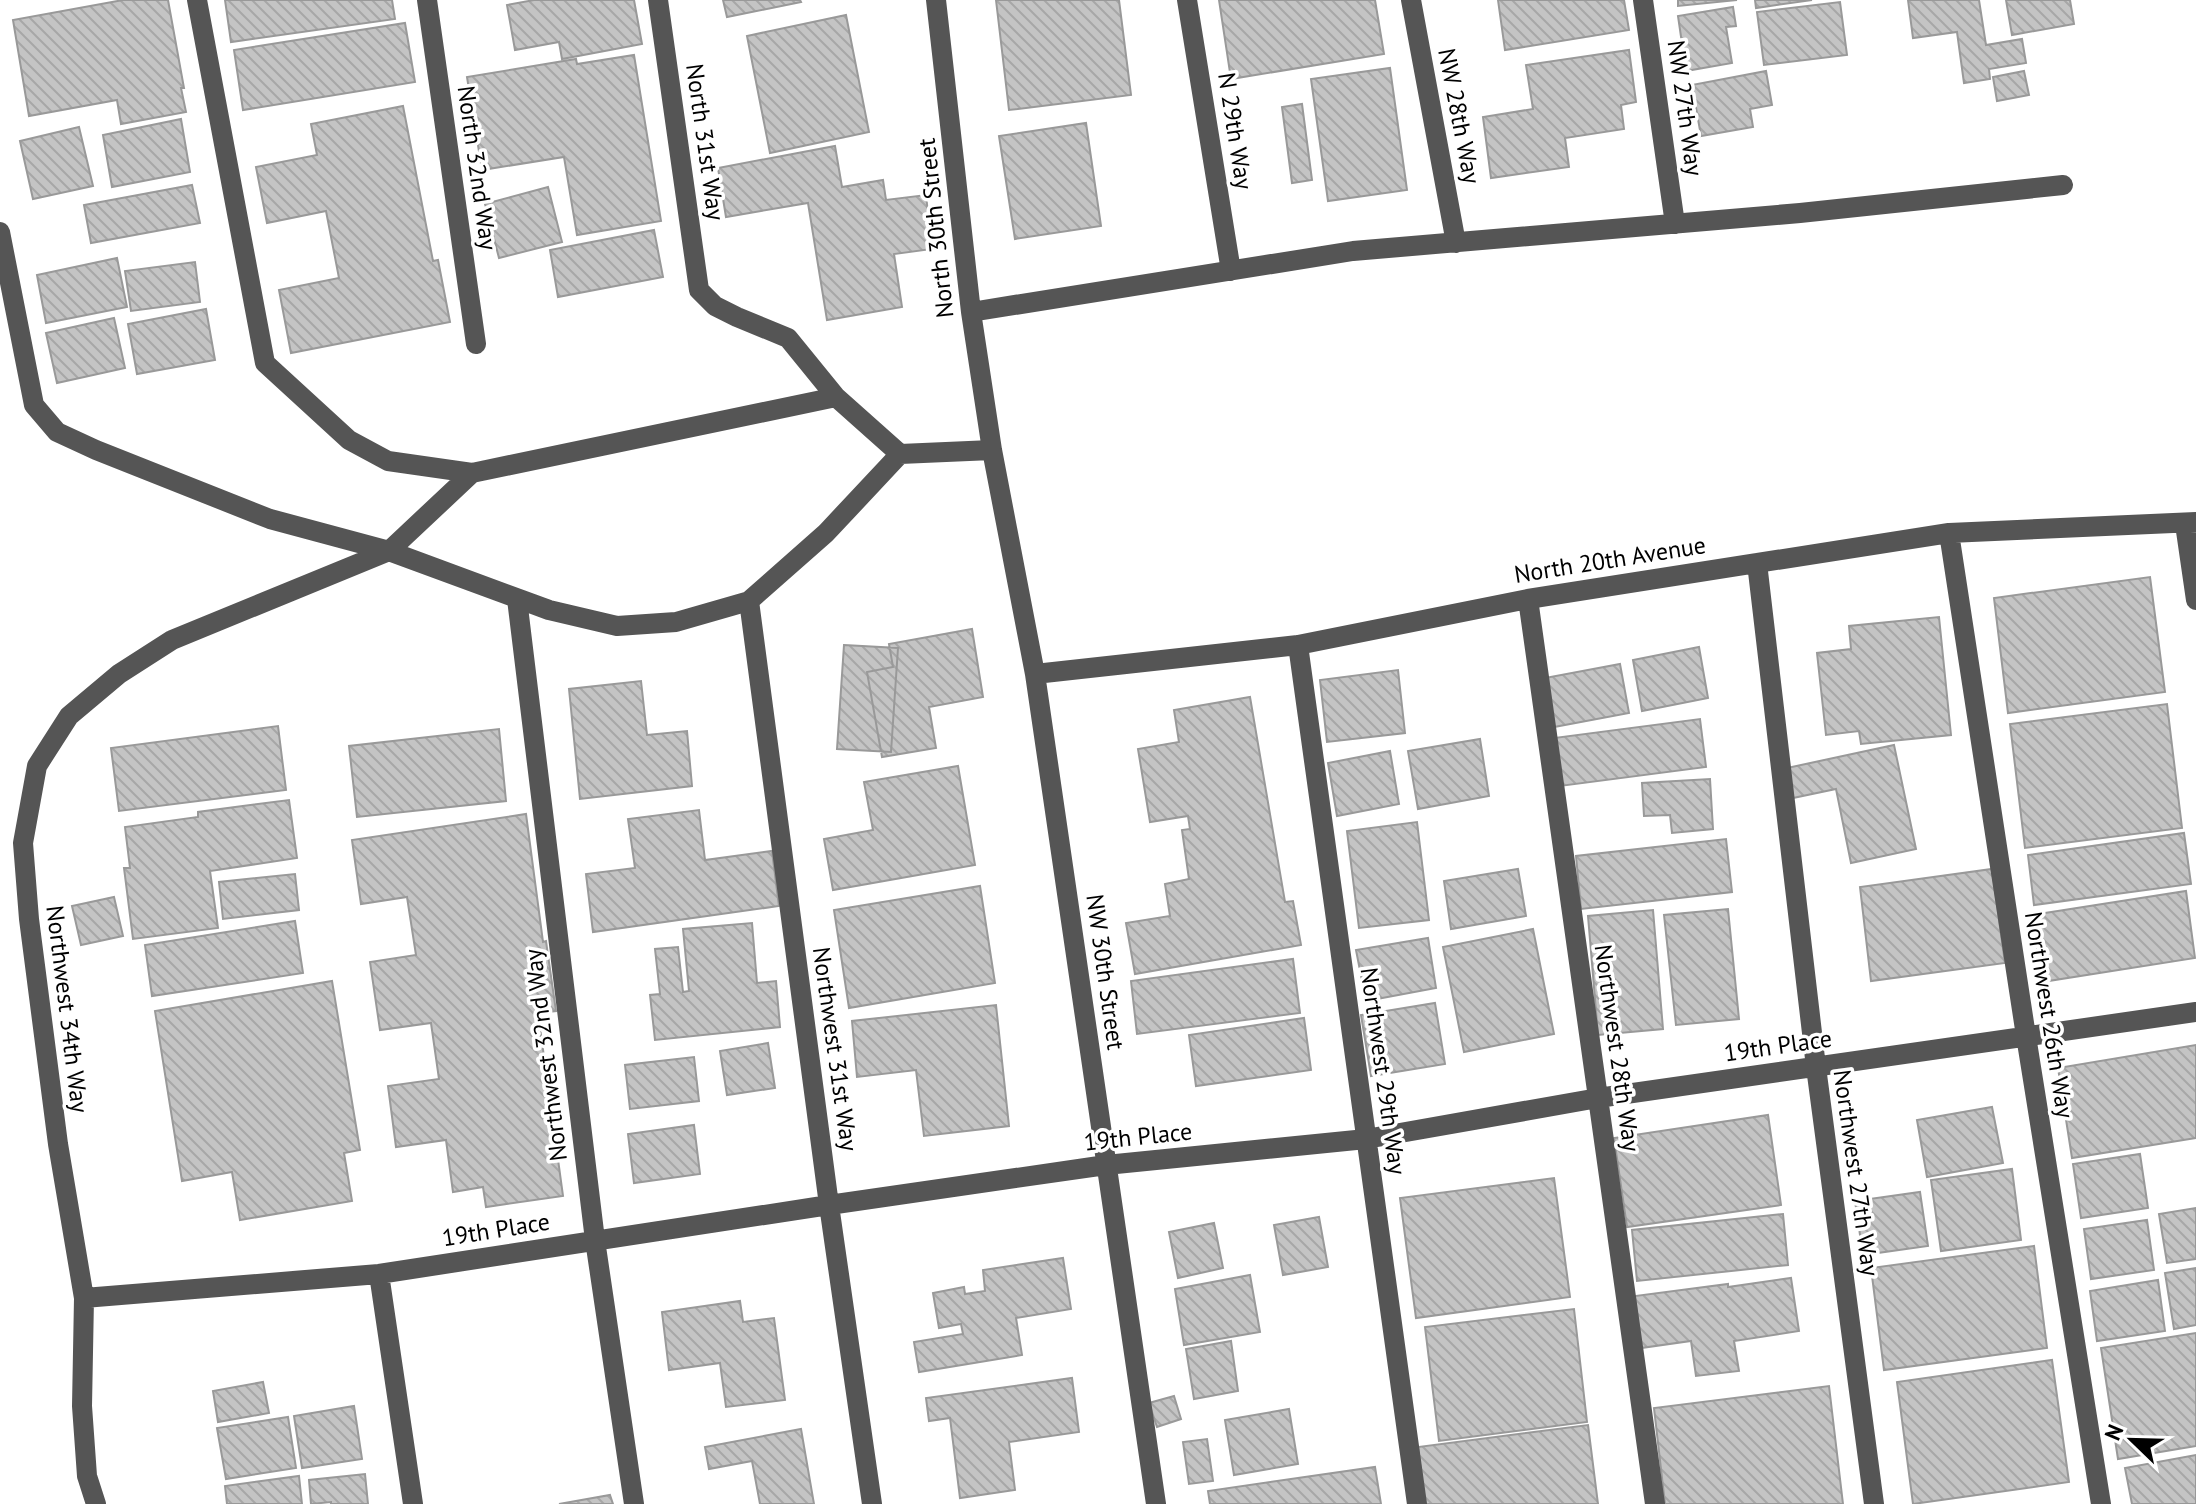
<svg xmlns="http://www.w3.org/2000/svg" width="2196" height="1504" viewBox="0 0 2196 1504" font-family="'PT Sans',sans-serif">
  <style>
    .building { fill: url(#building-back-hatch); stroke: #999; stroke-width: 2 }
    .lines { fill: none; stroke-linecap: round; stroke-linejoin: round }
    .minor { stroke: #555; stroke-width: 20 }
    .labels { text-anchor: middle; stroke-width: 7; stroke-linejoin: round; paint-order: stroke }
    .street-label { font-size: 24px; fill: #000; stroke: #fff }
  </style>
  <defs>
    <pattern id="building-back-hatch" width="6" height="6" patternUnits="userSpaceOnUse" patternTransform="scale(2)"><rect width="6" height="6" fill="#c4c4c4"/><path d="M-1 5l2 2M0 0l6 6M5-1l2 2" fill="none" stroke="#a7a7a7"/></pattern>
  </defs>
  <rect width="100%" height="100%" fill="#fff"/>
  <path class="building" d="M 123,0 L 168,0 L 184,88 L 181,88 L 186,112 L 121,124 L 117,100 L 29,116 L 13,20 Z
    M 225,0 L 392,0 L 395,19 L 231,42 Z
    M 534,0 L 634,0 L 642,44 L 562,59 L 559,42 L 515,50 L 507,5 Z
    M 723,0 L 800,0 L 801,2 L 727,17 Z
    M 996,0 L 1119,0 L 1131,95 L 1009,110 Z
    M 1219,0 L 1375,0 L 1384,54 L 1231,79 Z
    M 1498,0 L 1624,0 L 1629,30 L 1505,50 Z
    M 1678,0 L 1737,0 L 1678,6 Z
    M 1755,0 L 1812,0 L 1756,8 Z
    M 1908,0 L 1979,0 L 1986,45 L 2022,39 L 2026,63 L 1989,69 L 1990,79 L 1964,83 L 1957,32 L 1913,38 Z
    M 2006,0 L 2070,0 L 2074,24 L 2012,35 Z
    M 1840,2 L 1847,55 L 1764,65 L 1757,12 Z
    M 1733,7 L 1736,26 L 1726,27 L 1732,63 L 1686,71 L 1678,16 Z
    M 846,15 L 869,132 L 770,153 L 747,36 Z
    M 405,23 L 415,82 L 243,110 L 234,50 Z
    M 1629,50 L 1636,102 L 1621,105 L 1624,129 L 1565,138 L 1569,167 L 1491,178 L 1483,117 L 1533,109 L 1526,65 Z
    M 634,55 L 661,221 L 577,235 L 564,157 L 482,170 L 467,77 L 576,59 L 577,64 Z
    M 1390,68 L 1407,190 L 1328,201 L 1311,79 Z
    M 1766,71 L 1772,105 L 1750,109 L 1753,127 L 1701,136 L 1692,85 Z
    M 2024,71 L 2029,95 L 1997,101 L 1993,77 Z
    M 1302,104 L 1312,180 L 1292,183 L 1282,107 Z
    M 403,106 L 433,261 L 438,260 L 450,322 L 291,353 L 279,290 L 339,278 L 326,211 L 267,223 L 256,167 L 317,155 L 311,124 Z
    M 181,119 L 190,172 L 112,187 L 103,135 Z
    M 1086,123 L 1101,226 L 1015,239 L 999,136 Z
    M 79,127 L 93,186 L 33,199 L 20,141 Z
    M 835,146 L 842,187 L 883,180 L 886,200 L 926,195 L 932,249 L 894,254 L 902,307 L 827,320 L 808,203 L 726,217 L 718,168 Z
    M 192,185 L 200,223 L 91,243 L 84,205 Z
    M 548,187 L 562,242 L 499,258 L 485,204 Z
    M 654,230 L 663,277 L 558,297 L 550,250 Z
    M 117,258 L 127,307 L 46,323 L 37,275 Z
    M 195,262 L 200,302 L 131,311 L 125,271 Z
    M 206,309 L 215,360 L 137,374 L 128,324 Z
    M 114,318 L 125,368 L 57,383 L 46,333 Z
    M 2150,577 L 2165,692 L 2008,713 L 1994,598 Z
    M 1939,617 L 1951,735 L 1861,744 L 1859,731 L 1826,735 L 1817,653 L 1851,649 L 1849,626 Z
    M 972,629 L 983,697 L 929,707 L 936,748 L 882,757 L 867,672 L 893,667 L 889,644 Z
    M 844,645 L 898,648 L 891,752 L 837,749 Z
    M 1699,647 L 1708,698 L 1642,711 L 1633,660 Z
    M 1620,664 L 1629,713 L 1554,727 L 1545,678 Z
    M 1398,670 L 1405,733 L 1327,742 L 1320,680 Z
    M 641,681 L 647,735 L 687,731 L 692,786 L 580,799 L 569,689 Z
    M 1250,697 L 1285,902 L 1293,901 L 1301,945 L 1135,974 L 1126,923 L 1170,916 L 1165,884 L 1189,879 L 1182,830 L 1190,829 L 1188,816 L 1150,822 L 1138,749 L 1179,742 L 1174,710 Z
    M 2167,704 L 2182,828 L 2025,848 L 2010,724 Z
    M 1700,719 L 1706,767 L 1560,786 L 1554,738 Z
    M 278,726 L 286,790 L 119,811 L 111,748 Z
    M 499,729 L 506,801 L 357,817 L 349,746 Z
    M 1480,739 L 1489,796 L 1418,809 L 1408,751 Z
    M 1894,745 L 1916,849 L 1851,863 L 1836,789 L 1793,798 L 1787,768 Z
    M 1390,751 L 1399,804 L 1337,816 L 1328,763 Z
    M 958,766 L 975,865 L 833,890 L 824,839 L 873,830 L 864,782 Z
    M 1710,779 L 1713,829 L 1672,833 L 1670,815 L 1644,816 L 1642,783 Z
    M 289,800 L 297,858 L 210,871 L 218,928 L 133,939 L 124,868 L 130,868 L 125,827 L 198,817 L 198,812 Z
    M 699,810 L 705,860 L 772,851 L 779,906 L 593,932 L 586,874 L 635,868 L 628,819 Z
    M 526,814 L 543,942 L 546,941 L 556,1011 L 538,1013 L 563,1196 L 486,1207 L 483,1187 L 453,1192 L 446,1140 L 396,1147 L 388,1086 L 439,1079 L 431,1023 L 380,1030 L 370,962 L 416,955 L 407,897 L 361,904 L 352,840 Z
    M 1417,822 L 1429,920 L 1359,928 L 1347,831 Z
    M 2184,833 L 2191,884 L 2034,905 L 2028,855 Z
    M 1726,839 L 1732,892 L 1581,909 L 1576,856 Z
    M 1518,869 L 1526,916 L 1451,929 L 1444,881 Z
    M 1992,869 L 2005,963 L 1871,981 L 1860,887 Z
    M 295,874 L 299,910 L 223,919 L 219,882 Z
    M 980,886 L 995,983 L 849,1008 L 834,910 Z
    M 2186,891 L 2195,958 L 2042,982 L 2032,915 Z
    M 114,897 L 123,936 L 81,945 L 72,906 Z
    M 1728,909 L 1739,1019 L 1676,1025 L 1664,915 Z
    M 1653,910 L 1663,1029 L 1598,1035 L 1588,916 Z
    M 295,921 L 303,973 L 152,996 L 145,945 Z
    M 752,923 L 757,983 L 776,981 L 780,1027 L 655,1040 L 650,995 L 660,994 L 655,949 L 678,947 L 683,992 L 689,991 L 683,929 Z
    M 1533,929 L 1554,1034 L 1464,1052 L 1443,947 Z
    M 1428,938 L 1436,988 L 1366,1001 L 1356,950 Z
    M 1293,959 L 1300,1013 L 1137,1034 L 1131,981 Z
    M 332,981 L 360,1150 L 344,1153 L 352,1201 L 240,1220 L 232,1172 L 182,1181 L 155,1011 Z
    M 1435,1003 L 1445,1064 L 1371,1076 L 1361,1015 Z
    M 996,1005 L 1009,1126 L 924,1136 L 916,1070 L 857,1077 L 852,1021 Z
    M 1304,1018 L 1311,1070 L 1196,1086 L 1189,1035 Z
    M 768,1043 L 775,1088 L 727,1095 L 720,1051 Z
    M 2196,1045 L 2196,1138 L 2072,1158 L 2058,1068 Z
    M 694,1057 L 699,1101 L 630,1109 L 625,1065 Z
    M 1992,1107 L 2003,1163 L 1927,1177 L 1917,1120 Z
    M 1768,1115 L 1781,1205 L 1627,1227 L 1614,1138 Z
    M 694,1125 L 700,1174 L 634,1183 L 628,1134 Z
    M 2140,1154 L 2148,1208 L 2081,1218 L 2073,1164 Z
    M 2012,1169 L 2021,1240 L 1941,1251 L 1931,1180 Z
    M 1554,1178 L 1570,1297 L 1416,1318 L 1400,1198 Z
    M 1920,1192 L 1928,1246 L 1863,1255 L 1855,1201 Z
    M 2196,1208 L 2196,1259 L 2167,1263 L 2159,1214 Z
    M 1783,1214 L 1788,1265 L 1637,1281 L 1632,1230 Z
    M 1319,1217 L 1328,1267 L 1283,1275 L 1274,1225 Z
    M 2147,1220 L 2154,1270 L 2091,1279 L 2084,1229 Z
    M 1214,1223 L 1223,1268 L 1178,1278 L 1169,1232 Z
    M 2034,1246 L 2047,1348 L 1884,1370 L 1871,1268 Z
    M 1063,1258 L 1071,1309 L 1016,1318 L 1022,1355 L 919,1372 L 914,1342 L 963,1334 L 961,1324 L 939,1328 L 933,1293 L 964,1287 L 965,1294 L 985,1291 L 983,1270 Z
    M 2196,1268 L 2196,1325 L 2174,1329 L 2165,1273 Z
    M 1250,1275 L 1260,1332 L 1184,1345 L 1175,1289 Z
    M 1791,1278 L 1799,1331 L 1734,1341 L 1739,1371 L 1696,1376 L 1691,1341 L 1641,1348 L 1635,1296 L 1728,1284 L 1728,1287 Z
    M 2158,1280 L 2165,1331 L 2097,1341 L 2090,1291 Z
    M 740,1301 L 743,1322 L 774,1318 L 785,1400 L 726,1407 L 720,1363 L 669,1370 L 662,1312 Z
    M 1574,1309 L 1587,1422 L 1439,1441 L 1425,1327 Z
    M 2196,1333 L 2196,1446 L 2118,1459 L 2101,1348 Z
    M 1231,1341 L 1238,1391 L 1194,1399 L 1186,1349 Z
    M 2052,1360 L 2069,1482 L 1913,1504 L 1897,1382 Z
    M 1072,1378 L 1079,1432 L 1009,1442 L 1015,1490 L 960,1498 L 950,1418 L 929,1421 L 926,1398 Z
    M 263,1382 L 269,1413 L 218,1422 L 213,1391 Z
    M 1829,1386 L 1843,1504 L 1665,1504 L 1654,1408 Z
    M 1174,1396 L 1181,1419 L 1157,1427 L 1149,1403 Z
    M 354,1406 L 362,1459 L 302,1468 L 294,1416 Z
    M 1289,1409 L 1298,1464 L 1234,1475 L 1225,1420 Z
    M 288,1417 L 296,1468 L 226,1479 L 217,1428 Z
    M 1588,1425 L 1598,1504 L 1425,1504 L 1418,1447 Z
    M 801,1429 L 814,1504 L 760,1504 L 752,1461 L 709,1469 L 705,1447 Z
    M 1207,1439 L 1213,1481 L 1189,1484 L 1183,1442 Z
    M 2196,1455 L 2196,1504 L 2132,1504 L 2125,1468 Z
    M 1375,1467 L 1381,1504 L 1210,1504 L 1208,1491 Z
    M 365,1474 L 368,1504 L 331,1504 L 331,1502 L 311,1504 L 309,1480 Z
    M 299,1476 L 302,1504 L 227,1504 L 225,1486 Z
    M 610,1495 L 613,1504 L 559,1504 Z"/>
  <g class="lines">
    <path class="minor" d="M 197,0 L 265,363 L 349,440 L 388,461 L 472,473 L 836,397
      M 427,0 L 476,344
      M 658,0 L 699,290 L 715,306 L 737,317 L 788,338 L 836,397 L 900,454 L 992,450
      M 936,0 L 971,312 L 992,450 L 1035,674 L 1156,1504
      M 1187,0 L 1231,271
      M 1411,0 L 1456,243
      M 1643,0 L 1675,224
      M 0,232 L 34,405 L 57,432 L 96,450 L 270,519 L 389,551 L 549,610 L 617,626 L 676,622 L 749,601 L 826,533 L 900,454
      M 971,312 L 1353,251 L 1800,213 L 2063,185
      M 2185,524 L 2196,600
      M 1949,533 L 2026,1036 L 2101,1504
      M 1757,563 L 1816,1067 L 1874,1504
      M 517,599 L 595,1240 L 634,1504
      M 1528,599 L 1655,1504
      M 749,601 L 829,1205 L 872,1504
      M 1298,645 L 1417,1504
      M 1035,674 L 1298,645 L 1528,599 L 1949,533 L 2196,522
      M 379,1274 L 413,1504
      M 84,1298 L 379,1274 L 829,1205 L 1106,1165 L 1366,1139 L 1598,1098 L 2196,1012
      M 96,1504 L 87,1476 L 82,1406 L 84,1298 L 58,1144 L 29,919 L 23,843 L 37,766 L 69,716 L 119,674 L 172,640 L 389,551 L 472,473"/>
  </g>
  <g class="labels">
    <g class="street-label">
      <text transform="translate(1685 108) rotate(82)" y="8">NW 27th Way</text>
      <text transform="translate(1459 116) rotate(79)" y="8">NW 28th Way</text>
      <text transform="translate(1235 131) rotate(81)" y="8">N 29th Way</text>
      <text transform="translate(705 142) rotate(82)" y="8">North 31st Way</text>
      <text transform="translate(477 168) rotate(82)" y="8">North 32nd Way</text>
      <text transform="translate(936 228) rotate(-96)" y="8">North 30th Street</text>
      <text transform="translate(1610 560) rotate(-9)" y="8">North 20th Avenue</text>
      <text transform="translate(1105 972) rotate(82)" y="8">NW 30th Street</text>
      <text transform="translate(67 1009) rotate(83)" y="8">Northwest 34th Way</text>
      <text transform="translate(2049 1015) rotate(81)" y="8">Northwest 26th Way</text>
      <text transform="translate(1778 1046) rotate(-8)" y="8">19th Place</text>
      <text transform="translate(1617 1048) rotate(82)" y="8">Northwest 28th Way</text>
      <text transform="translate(835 1049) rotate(82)" y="8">Northwest 31st Way</text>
      <text transform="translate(546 1055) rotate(-97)" y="8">Northwest 32nd Way</text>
      <text transform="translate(1383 1071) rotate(82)" y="8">Northwest 29th Way</text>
      <text transform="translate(1138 1137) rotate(-6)" y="8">19th Place</text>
      <text transform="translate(1856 1173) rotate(82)" y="8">Northwest 27th Way</text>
      <text transform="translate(496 1230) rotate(-9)" y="8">19th Place</text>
    </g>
  </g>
  <g transform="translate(2132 1440) rotate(293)" stroke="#ffffff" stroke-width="6" paint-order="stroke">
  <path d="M0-6L14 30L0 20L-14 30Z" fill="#000000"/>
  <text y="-12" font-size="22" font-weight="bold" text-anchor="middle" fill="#000000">N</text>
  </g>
</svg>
